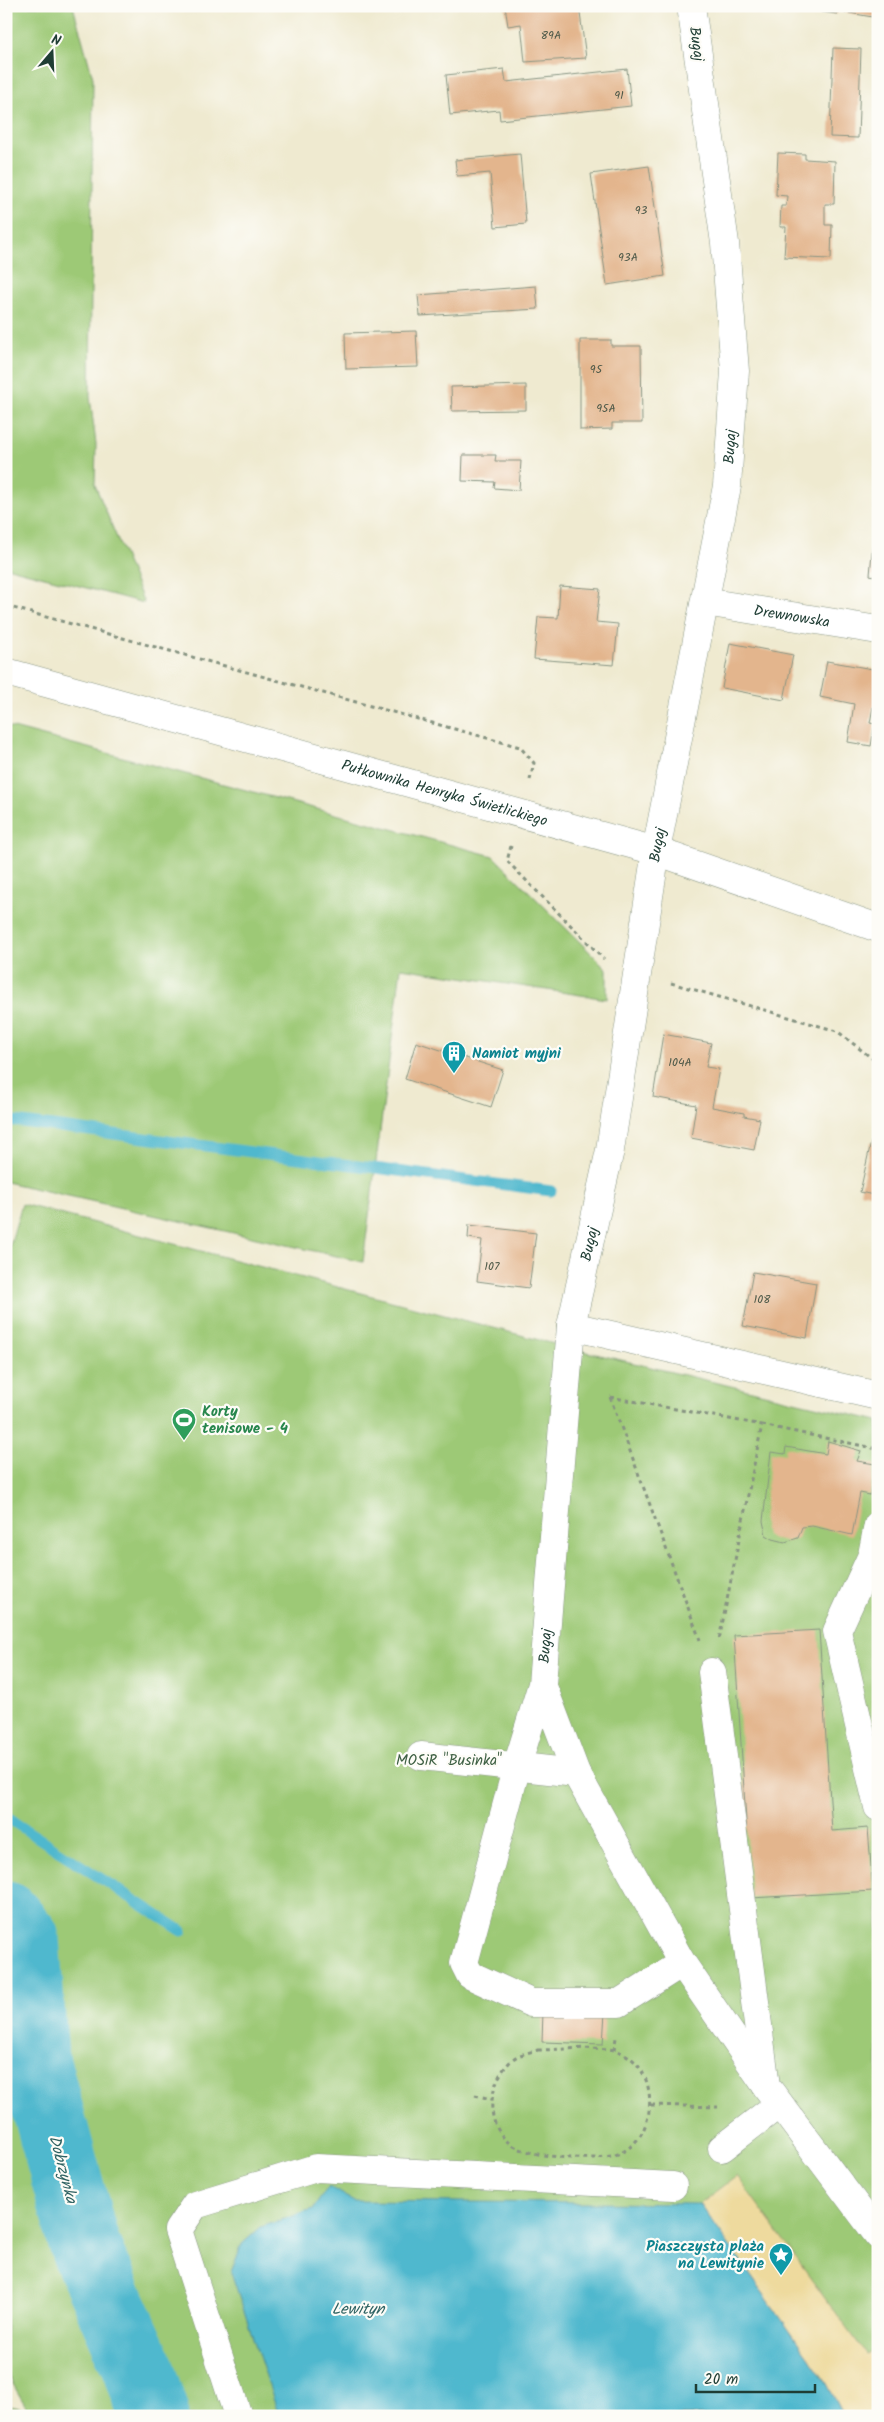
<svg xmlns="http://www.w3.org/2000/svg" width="884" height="2422" viewBox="0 0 884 2422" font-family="Kalam,sans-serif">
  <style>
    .green { fill: #9dc976; stroke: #5e8355 }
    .sand { fill: #eeda9e; stroke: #868c69 }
    .water { fill: #50b8ce; stroke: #387a81 }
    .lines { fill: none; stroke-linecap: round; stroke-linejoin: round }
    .stream { stroke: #50b8ce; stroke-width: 11 }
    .river { stroke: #50b8ce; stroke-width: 71 }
    .building { fill: #e3b58d }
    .minor-casing { stroke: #879482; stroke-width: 29 }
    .path { stroke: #879482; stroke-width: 3; stroke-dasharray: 4 4; stroke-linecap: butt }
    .minor { stroke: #fff; stroke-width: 28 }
    .labels { text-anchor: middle; stroke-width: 4.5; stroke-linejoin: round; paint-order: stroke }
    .number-label { font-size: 12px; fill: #505b4a }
    .street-label { font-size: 15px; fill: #1f3d34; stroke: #fdfcf7 }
    .culture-label { font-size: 15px; font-weight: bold; fill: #0d838f; stroke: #fdfcf7; text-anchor: start }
    .leisure-label { font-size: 15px; font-weight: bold; fill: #27864d; stroke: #fdfcf7; text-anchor: start }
    .park-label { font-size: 15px; fill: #3e6044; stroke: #fdfcf7 }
    .water-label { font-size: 16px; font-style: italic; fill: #2e6262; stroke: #fdfcf7 }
  </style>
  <rect width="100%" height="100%" fill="#fdfcf7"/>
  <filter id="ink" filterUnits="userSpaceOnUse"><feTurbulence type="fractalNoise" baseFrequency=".02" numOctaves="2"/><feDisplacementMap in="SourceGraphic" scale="10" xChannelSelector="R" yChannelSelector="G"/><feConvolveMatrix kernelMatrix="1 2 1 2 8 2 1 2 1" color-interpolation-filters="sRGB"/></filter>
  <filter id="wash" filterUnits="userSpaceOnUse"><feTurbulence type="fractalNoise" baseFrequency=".0096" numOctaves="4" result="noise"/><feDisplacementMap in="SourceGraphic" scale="20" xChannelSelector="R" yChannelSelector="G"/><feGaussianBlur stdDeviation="1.12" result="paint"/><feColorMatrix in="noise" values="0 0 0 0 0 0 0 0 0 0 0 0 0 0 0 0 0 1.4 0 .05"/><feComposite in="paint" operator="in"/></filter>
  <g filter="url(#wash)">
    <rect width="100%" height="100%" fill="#efead0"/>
    <path class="green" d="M 6,6 L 73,6 L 93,78 L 90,397 L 96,444 L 95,485 L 144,603 L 6,567 Z
      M 6,726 L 493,856 L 607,969 L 607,999 L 401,968 L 363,1262 L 6,1182 Z
      M 22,1204 L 562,1346 L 878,1421 L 878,2416 L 6,2416 L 6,2405 L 28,2410 L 6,2372 L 6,1259 Z"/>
    <path class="sand" d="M 737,2176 L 866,2354 L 878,2348 L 878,2416 L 844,2416 L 826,2382 L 700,2204 Z"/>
    <path class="water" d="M 329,2186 L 354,2201 L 700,2204 L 826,2382 L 844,2416 L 279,2416 L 231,2272 L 242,2244 L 261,2227 L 313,2209 Z"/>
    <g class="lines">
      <path class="stream" d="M 6,1120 L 551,1191
        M 6,1817 L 182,1931"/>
      <path class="river" d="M 6,1917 L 24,1938 L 33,2056 L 85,2247 L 138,2366 L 154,2416"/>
    </g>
    <g id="blocks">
      <path class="building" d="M 505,6 L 579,6 L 586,58 L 525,62 L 521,24 L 508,26 Z
        M 822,6 L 878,6 L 878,18 L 838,11 L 837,14 L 821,12 Z
        M 833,48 L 861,49 L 858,138 L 830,137 Z
        M 504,69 L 506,82 L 627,69 L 631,106 L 500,120 L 499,110 L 450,115 L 446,75 Z
        M 778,153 L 805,154 L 805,159 L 835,161 L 834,204 L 825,204 L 825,225 L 832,225 L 831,259 L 784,257 L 786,227 L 780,227 L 781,206 L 786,206 L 787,196 L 776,195 Z
        M 520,154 L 526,224 L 495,227 L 490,173 L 457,176 L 455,160 Z
        M 649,166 L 665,276 L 607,285 L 591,174 Z
        M 536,286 L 538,309 L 420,316 L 418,295 Z
        M 416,331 L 418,367 L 346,369 L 345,333 Z
        M 580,340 L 611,340 L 611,346 L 641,346 L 642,423 L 612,423 L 612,429 L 580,430 Z
        M 526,385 L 526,410 L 452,411 L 451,387 Z
        M 463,455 L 496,455 L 495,461 L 521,461 L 519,490 L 494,488 L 495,482 L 462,481 Z
        M 875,505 L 878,505 L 878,522 L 873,522 Z
        M 873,541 L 878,541 L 878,577 L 870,575 Z
        M 560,586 L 600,589 L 596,622 L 618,624 L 614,665 L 534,659 L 538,617 L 558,618 Z
        M 730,643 L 793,655 L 784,700 L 722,688 Z
        M 827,661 L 878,670 L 878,708 L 873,707 L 870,723 L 875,724 L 871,746 L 848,742 L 854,704 L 820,697 Z
        M 663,1034 L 711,1043 L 706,1067 L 719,1069 L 712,1107 L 744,1113 L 744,1116 L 760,1119 L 754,1150 L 691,1138 L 696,1105 L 653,1097 Z
        M 416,1042 L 503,1070 L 491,1107 L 405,1079 Z
        M 871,1142 L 878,1144 L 878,1196 L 860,1192 Z
        M 469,1225 L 536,1233 L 529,1288 L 477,1281 L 482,1240 L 468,1238 Z
        M 753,1272 L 816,1283 L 807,1338 L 743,1326 Z
        M 828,1441 L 861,1451 L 857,1461 L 875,1464 L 870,1495 L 860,1493 L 852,1535 L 812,1526 L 802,1527 L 798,1538 L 785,1542 L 773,1539 L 766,1535 L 763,1521 L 771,1452 L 785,1454 L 786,1447 L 826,1454 Z
        M 819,1630 L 832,1831 L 868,1828 L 873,1891 L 751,1898 L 734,1635 Z
        M 543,2011 L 605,2012 L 603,2044 L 542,2042 Z"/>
    </g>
  </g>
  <g filter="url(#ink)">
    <use href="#blocks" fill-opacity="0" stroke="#879482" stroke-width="1"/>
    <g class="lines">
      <defs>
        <g id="minor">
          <path id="s1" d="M 705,602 L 878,630"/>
          <path id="s2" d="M 6,672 L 656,851 L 878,928"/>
          <path d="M 571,1326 L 878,1396"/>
          <path d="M 878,1525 L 872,1555 L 837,1631 L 878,1807"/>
          <path d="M 712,1672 L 766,2086 L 878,2235"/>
          <path id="s3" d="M 542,1684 L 576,1773 L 682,1963 L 619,2003 L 531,2003 L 470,1975 L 464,1963 L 517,1766 L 542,1684 L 571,1326 L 610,1150 L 656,851 L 727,486 L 735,371 L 725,243 L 691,6"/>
          <path d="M 421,1756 L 576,1773"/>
          <path d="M 682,1963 L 763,2081"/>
          <path d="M 722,2148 L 779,2104"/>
          <path d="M 238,2416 L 178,2230 L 195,2205 L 316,2168 L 673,2186"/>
        </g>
      </defs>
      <use href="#minor" class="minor-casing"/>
      <path class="path" d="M 6,606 L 520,747 L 534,763 L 530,780
        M 511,846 L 507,861 L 604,959
        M 671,983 L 837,1031 L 878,1063
        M 610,1397 L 762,1425 L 719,1640
        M 610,1397 L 700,1640
        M 762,1425 L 878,1449
        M 538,2050 C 557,2050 597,2046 614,2050 C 664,2063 660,2146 611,2156 C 588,2161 526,2158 508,2142 C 482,2119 490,2079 513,2059 C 519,2054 531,2052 538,2050 Z
        M 614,2050 L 616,2038
        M 475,2095 L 491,2099
        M 651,2105 L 718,2107"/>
      <use href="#minor" class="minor"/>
    </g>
  </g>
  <defs>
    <symbol id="building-pin" viewBox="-11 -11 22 30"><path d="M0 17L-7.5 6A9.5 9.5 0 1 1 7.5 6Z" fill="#0f9aa8" stroke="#fdfcf7"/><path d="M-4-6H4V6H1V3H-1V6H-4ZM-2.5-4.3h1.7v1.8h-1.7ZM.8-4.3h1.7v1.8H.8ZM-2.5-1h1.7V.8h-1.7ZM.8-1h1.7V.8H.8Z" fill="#fff"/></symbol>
    <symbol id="stadium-pin" viewBox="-11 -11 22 30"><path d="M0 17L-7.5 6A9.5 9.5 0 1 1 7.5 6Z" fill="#2e9e5b" stroke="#fdfcf7"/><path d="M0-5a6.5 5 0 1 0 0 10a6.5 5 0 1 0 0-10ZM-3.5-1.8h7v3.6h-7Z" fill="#fff"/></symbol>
    <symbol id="sight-pin" viewBox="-11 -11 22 30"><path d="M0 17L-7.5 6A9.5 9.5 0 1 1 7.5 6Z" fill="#0f9aa8" stroke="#fdfcf7"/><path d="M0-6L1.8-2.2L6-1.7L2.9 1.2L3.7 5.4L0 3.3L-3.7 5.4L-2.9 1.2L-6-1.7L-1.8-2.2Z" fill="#fff"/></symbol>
  </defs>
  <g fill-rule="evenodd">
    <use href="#building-pin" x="440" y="1039" width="28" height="38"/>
    <use href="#stadium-pin" x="170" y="1406" width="28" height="38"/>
    <use href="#sight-pin" x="767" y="2241" width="28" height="38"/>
  </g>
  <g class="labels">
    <g class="number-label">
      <text x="551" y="39">89A</text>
      <text x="619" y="99">91</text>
      <text x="641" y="214">93</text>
      <text x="628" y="261">93A</text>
      <text x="596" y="373">95</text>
      <text x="606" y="412">95A</text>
      <text x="680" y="1066">104A</text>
      <text x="492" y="1270">107</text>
      <text x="762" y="1303">108</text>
    </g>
    <g class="street-label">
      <text transform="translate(697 44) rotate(82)" y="5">Bugaj</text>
      <text dy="5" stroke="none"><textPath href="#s3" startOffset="2099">Bugaj</textPath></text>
      <text dy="5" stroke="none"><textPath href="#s1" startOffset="88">Drewnowska</textPath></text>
      <text dy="5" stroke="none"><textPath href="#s2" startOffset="455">Pułkownika Henryka Świetlickiego</textPath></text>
      <text dy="5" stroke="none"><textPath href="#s3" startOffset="1694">Bugaj</textPath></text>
      <text dy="5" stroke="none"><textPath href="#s3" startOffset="1289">Bugaj</textPath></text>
      <text dy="5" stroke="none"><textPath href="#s3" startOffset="884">Bugaj</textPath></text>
    </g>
    <g class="culture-label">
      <text x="472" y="1058">Namiot myjni</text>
      <text x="764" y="2251" text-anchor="end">Piaszczysta plaża<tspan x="764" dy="17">na Lewitynie</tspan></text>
    </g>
    <g class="leisure-label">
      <text x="202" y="1416">Korty<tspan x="202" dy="17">tenisowe - 4</tspan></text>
    </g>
    <g class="park-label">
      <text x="449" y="1765">MOSiR "Businka"</text>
    </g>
    <g class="water-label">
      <text transform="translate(64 2169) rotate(75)" y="6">Dobrzynka</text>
      <text x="358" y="2314">Lewityn</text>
    </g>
  </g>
  <rect width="884" height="2422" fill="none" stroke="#fdfcf7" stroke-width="25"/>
  <g transform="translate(52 52) rotate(19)" stroke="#fdfcf7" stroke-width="4" paint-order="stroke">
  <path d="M0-4L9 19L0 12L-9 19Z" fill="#1f3d34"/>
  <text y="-8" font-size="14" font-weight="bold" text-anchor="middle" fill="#1f3d34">N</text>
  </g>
  <path d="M696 2384v8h119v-8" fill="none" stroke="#1f3d34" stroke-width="2.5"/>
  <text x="704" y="2384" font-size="15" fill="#1f3d34" stroke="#fdfcf7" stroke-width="4" paint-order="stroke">20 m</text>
</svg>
